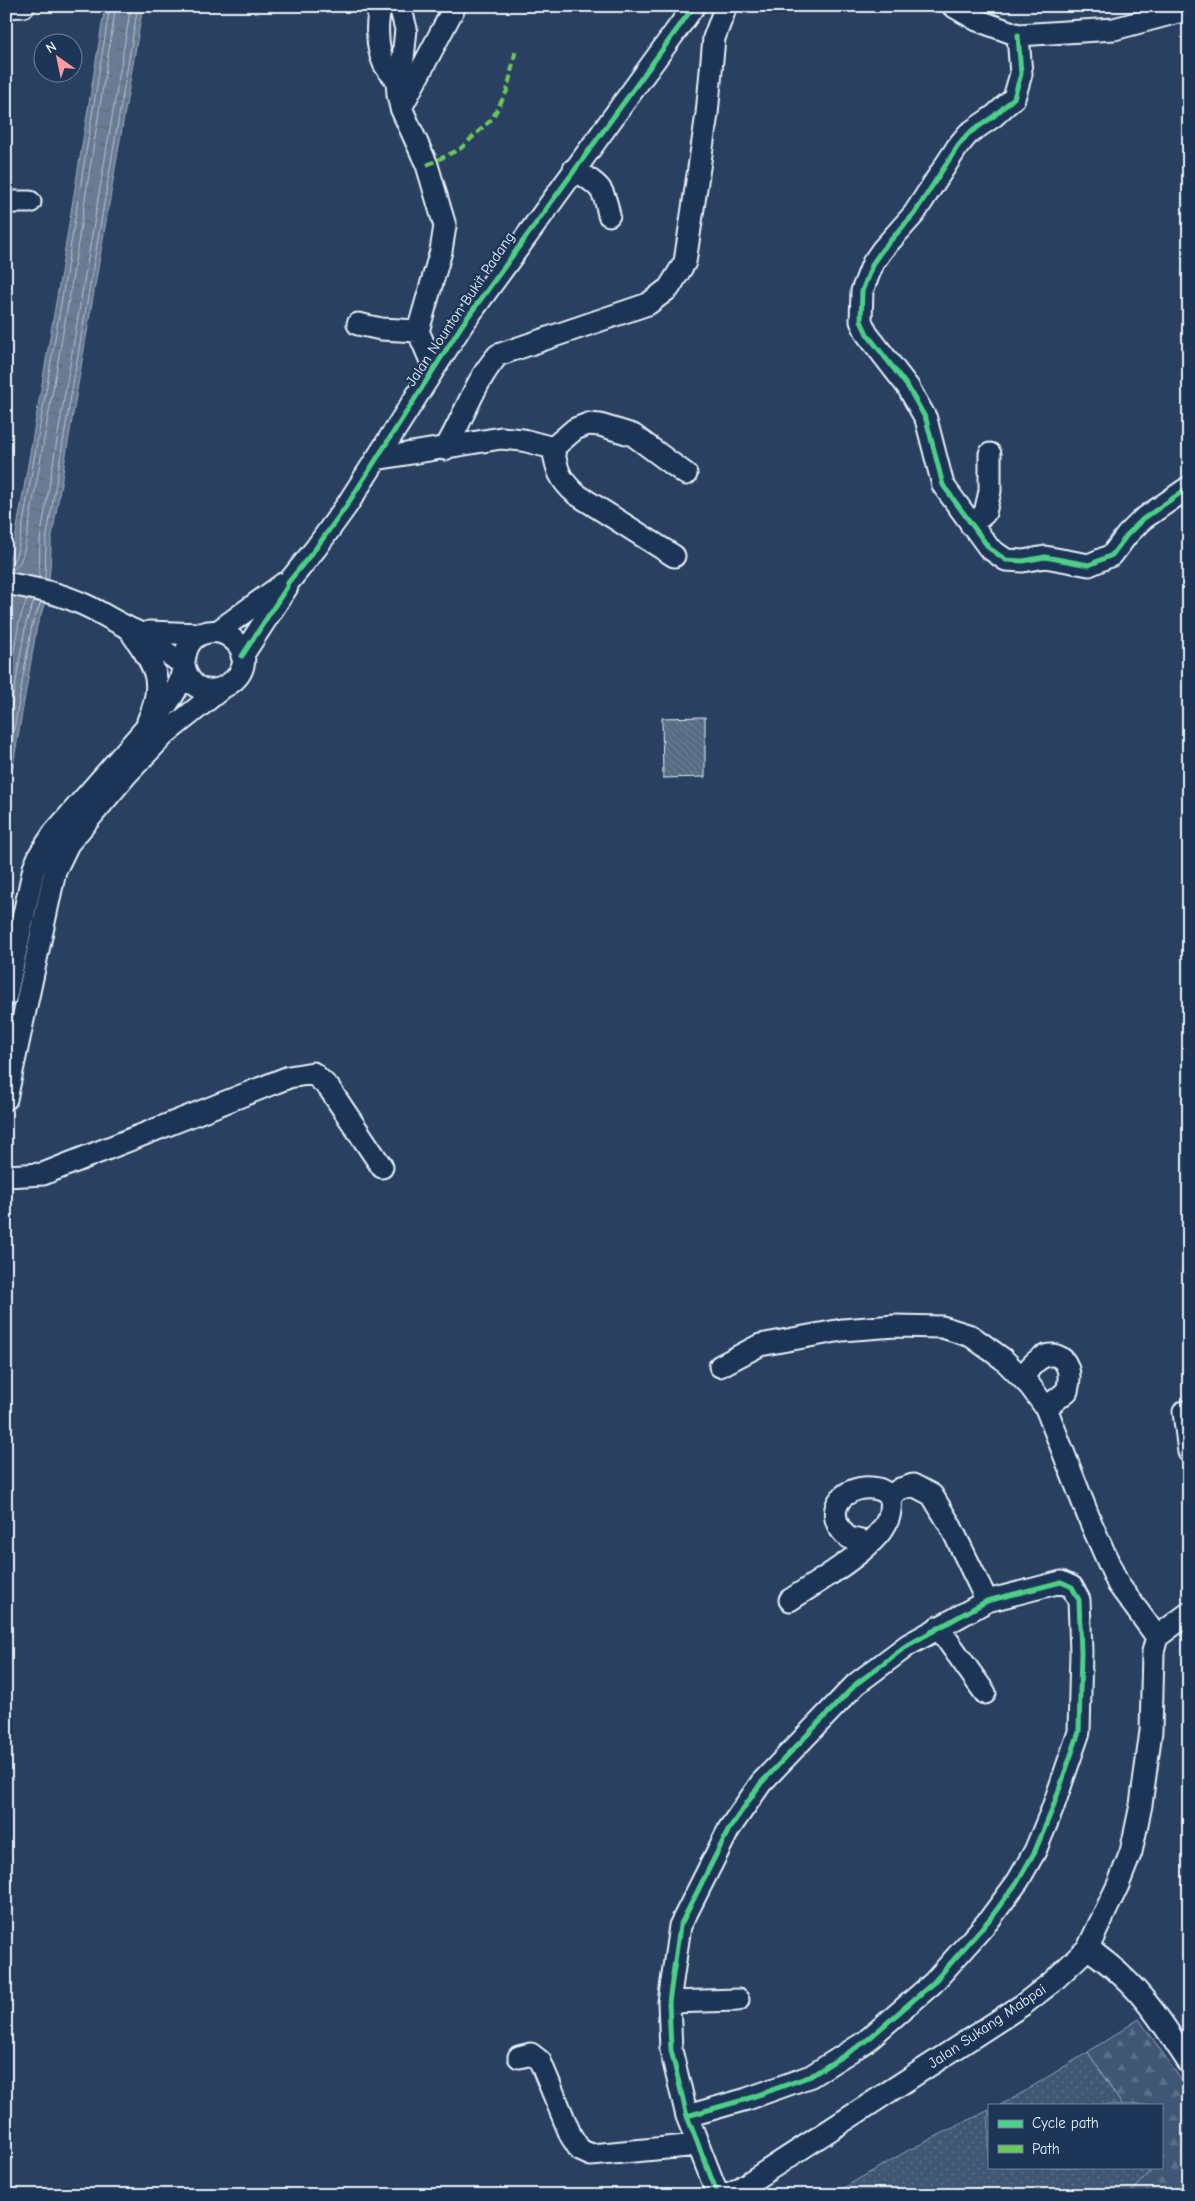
<svg xmlns="http://www.w3.org/2000/svg" width="1195" height="2201" viewBox="0 0 1195 2201" font-family="'Comic Neue',sans-serif">
  <style>
    .green { fill: url(#green-dots); stroke: #94a4b6 }
    .forest { fill: url(#forest-firs); stroke: #94a4b6 }
    .water { fill: url(#water-ripples); stroke: #9dabbd }
    .lines { fill: none; stroke-linecap: round; stroke-linejoin: round }
    .shore { stroke: #b6c2d0; stroke-width: 1 }
    .building { fill: url(#building-back-hatch); stroke: #e8f1f8 }
    .minor-casing { stroke: #e8f1f8; stroke-width: 25 }
    .minor { stroke: #1d3557; stroke-width: 21 }
    .quiet { stroke: #6dc95d; stroke-width: 4; stroke-dasharray: 8 4; stroke-linecap: butt }
    .cycleway-casing { stroke: #1d3557; stroke-width: 8 }
    .cycleway { stroke: #4dcf88; stroke-width: 5 }
    .labels { text-anchor: middle; stroke-width: 4.5; stroke-linejoin: round; paint-order: stroke }
    .street-label { font-size: 15px; fill: #e8f1f8; stroke: #1d3557 }
  </style>
  <defs>
    <pattern id="green-dots" width="8" height="8" patternUnits="userSpaceOnUse" patternTransform="scale(1.25)"><rect width="8" height="8" fill="#415774"/><path d="M2 2h.1M6 6h.1" fill="none" stroke="#5c7089" stroke-width="1.8" stroke-linecap="round"/></pattern>
    <pattern id="forest-firs" width="22" height="20" patternUnits="userSpaceOnUse" patternTransform="scale(1.25)"><rect width="22" height="20" fill="#415774"/><path d="M5 1l3.5 6h-7zM16 11l3.5 6h-7z" fill="#5c7089"/></pattern>
    <pattern id="water-ripples" width="26" height="14" patternUnits="userSpaceOnUse" patternTransform="scale(1.25)"><rect width="26" height="14" fill="#6b7c95"/><path d="M2 4q2-2 4 0t4 0M15 11q2-2 4 0t4 0" fill="none" stroke="#5a6573"/></pattern>
    <pattern id="building-back-hatch" width="6" height="6" patternUnits="userSpaceOnUse" patternTransform="scale(1.25)"><rect width="6" height="6" fill="#556a83"/><path d="M-1 5l2 2M0 0l6 6M5-1l2 2" fill="none" stroke="#6d8095"/></pattern>
  </defs>
  <rect width="100%" height="100%" fill="#294061"/>
  <filter id="ink" filterUnits="userSpaceOnUse"><feTurbulence type="fractalNoise" baseFrequency=".02" numOctaves="2"/><feDisplacementMap in="SourceGraphic" scale="10" xChannelSelector="R" yChannelSelector="G"/><feConvolveMatrix kernelMatrix="1 2 1 2 8 2 1 2 1" color-interpolation-filters="sRGB"/></filter>
  <g filter="url(#ink)">
    <path class="green" d="M 1088,2052 L 1122,2105 L 1000,2105 L 1012,2099 Z
      M 989,2110 L 989,2167 L 1155,2167 L 1129,2195 L 831,2195 L 907,2151 Z"/>
    <path class="forest" d="M 1139,2019 L 1189,2091 L 1189,2195 L 1129,2195 L 1155,2167 L 1161,2167 L 1161,2105 L 1122,2105 L 1088,2052 Z"/>
    <path class="water" d="M 105,6 L 143,6 L 51,542 C 51,572 48,597 37,626 L 6,806 L 6,564 L 11,554 L 16,534 L 58,291 Z"/>
    <g class="lines">
      <path class="shore" d="M 6,565 L 12,564 L 16,556 L 21,535 L 63,292 L 110,6
        M 9,571 C 23,567 24,549 27,536 L 70,293 L 116,6
        M 39,578 L 40,540 L 131,6
        M 45,579 L 46,541 L 138,6
        M 6,694 L 19,622 L 27,599
        M 6,739 L 26,623 L 34,601
        M 6,776 L 32,625 L 41,602"/>
    </g>
    <path class="building" d="M 705,717 L 705,777 L 663,778 L 662,718 Z"/>
    <g class="lines">
      <defs>
        <path id="minor" d="M 382,6 C 375,19 377,47 383,61 C 385,68 393,75 397,80
          M 400,6 L 406,29 L 403,59 L 397,80 L 398,95 L 401,108 L 427,165 L 445,226 L 441,251 L 418,331 L 434,368
          M 953,6 L 977,20 L 1018,35 L 1114,29 L 1189,9
          M 6,7 L 24,6
          M 1018,35 L 1021,74 L 1014,98 L 994,116 L 968,134 L 958,146 L 914,214 L 882,250 L 873,263 L 862,291 L 861,321 L 867,334 L 908,387 L 926,419 L 943,485 L 989,548 L 1006,560 L 1023,561 L 1045,557 L 1089,565 L 1112,555 L 1127,535 L 1143,519 L 1189,487
          M 401,108 L 455,6
          M 574,169 C 598,186 603,184 609,215
          M 6,202 L 30,202
          M 358,324 L 381,329 L 418,331
          M 553,448 L 575,429 L 588,424 L 600,425 L 633,435 L 686,474
          M 445,449 C 464,418 474,382 498,355 L 648,304 L 669,288 L 685,262 L 707,114 L 714,38 L 726,6
          M 376,459 L 501,438 L 523,440 L 553,448 C 557,470 559,479 576,494 L 674,556
          M 971,525 L 985,513 L 990,491 L 990,454
          M 6,583 C 31,588 55,592 78,602 C 101,611 121,627 145,635 L 146,638 L 184,665
          M 217,632 L 283,584 L 286,584
          M 133,635 C 156,667 165,683 148,721
          M 145,635 L 149,632 L 200,634
          M 242,656 L 287,587 L 287,584 L 316,548 L 347,505 L 462,325 L 694,6
          M 6,996 L 34,868 L 40,854 L 54,833 L 167,704 C 172,697 177,689 180,681 C 186,664 181,643 201,634 C 211,630 222,631 230,637 C 275,669 196,722 184,665
          M 6,1099 L 55,871 L 68,844 L 127,774 L 165,734 L 221,689
          M 6,1176 L 43,1174 L 289,1077 L 313,1073 L 329,1088 L 382,1167
          M 720,1366 L 760,1345 L 842,1330 L 895,1326 L 942,1327 L 971,1336 L 1003,1359 L 1030,1386 L 1046,1408 L 1091,1523 L 1118,1584 L 1157,1637
          M 1023,1379 C 1042,1340 1078,1352 1067,1391 L 1046,1408
          M 1184,1412 L 1189,1452
          M 869,1543 C 863,1541 855,1540 850,1538 C 845,1536 842,1531 839,1527 C 825,1500 854,1483 878,1489 C 883,1490 887,1494 891,1496
          M 790,1600 C 817,1582 876,1549 888,1519 C 891,1513 890,1504 891,1496 L 900,1489 L 913,1485 L 932,1495 L 950,1525 L 987,1601
          M 938,1627 L 985,1693
          M 1088,1948 C 1099,1957 1111,1965 1121,1975 C 1148,1999 1169,2033 1189,2063
          M 669,2002 L 738,2000
          M 519,2057 L 531,2054 L 540,2061 L 571,2136 L 580,2150 L 591,2155 L 698,2145
          M 687,2116 L 747,2099 L 811,2076 L 865,2042 L 933,1983 L 989,1920 L 1018,1881 L 1035,1851 L 1052,1810 L 1079,1732 L 1081,1652 L 1079,1600 L 1072,1587 L 1061,1582 L 987,1601 L 908,1645 L 856,1684 L 761,1783 L 729,1829 L 680,1926 L 669,2002 L 671,2050 L 687,2116 L 718,2195
          M 726,2195 L 739,2189 L 1024,2004 L 1051,1983 L 1088,1948 L 1118,1885 L 1131,1852 L 1141,1805 L 1151,1731 L 1153,1652 L 1157,1637 L 1189,1613"/>
      </defs>
      <use href="#minor" class="minor-casing"/>
      <use href="#minor" class="minor"/>
      <path class="quiet" d="M 427,165 L 460,149 L 492,119 L 507,91 L 516,49"/>
      <defs>
        <path id="cycleway" d="M 1018,35 L 1021,74 L 1014,98 L 994,116 L 968,134 L 958,146 L 914,214 L 882,250 L 873,263 L 862,291 L 861,321 L 867,334 L 908,387 L 926,419 L 943,485 L 989,548 L 1006,560 L 1023,561 L 1045,557 L 1089,565 L 1112,555 L 1127,535 L 1143,519 L 1189,487
          M 242,656 L 287,587 L 287,584 L 316,548 L 347,505 L 462,325 L 694,6
          M 687,2116 L 747,2099 L 811,2076 L 865,2042 L 933,1983 L 989,1920 L 1018,1881 L 1035,1851 L 1052,1810 L 1079,1732 L 1081,1652 L 1079,1600 L 1072,1587 L 1061,1582 L 987,1601 L 908,1645 L 856,1684 L 761,1783 L 729,1829 L 680,1926 L 669,2002 L 671,2050 L 687,2116 L 718,2195"/>
      </defs>
      <use href="#cycleway" class="cycleway-casing"/>
      <use href="#cycleway" class="cycleway"/>
    </g>
  </g>
  <g class="labels">
    <g class="street-label">
      <text transform="translate(460 309) rotate(-56)" y="5">Jalan Nounton Bukit Padang</text>
      <text transform="translate(987 2026) rotate(-34)" y="5">Jalan Sukang Mabpai</text>
    </g>
  </g>
  <rect width="1195" height="2201" fill="none" stroke="#1d3557" stroke-width="25"/>
  <rect x="12" y="12" width="1170" height="2176" fill="none" stroke="#e8f1f8" stroke-width="2" filter="url(#ink)"/>
  <rect x="988" y="2104" width="175" height="65" fill="#1d3557" stroke="#6e8097"/>
  <rect x="998" y="2120" width="25" height="8" fill="#4dcf88" stroke="#6e8097"/>
  <text x="1032" y="2128" font-size="15" fill="#e8f1f8">Cycle path</text>
  <rect x="998" y="2145" width="25" height="8" fill="#6dc95d" stroke="#6e8097"/>
  <text x="1032" y="2154" font-size="15" fill="#e8f1f8">Path</text>
  <g transform="translate(58 58) rotate(327)"><circle r="24" fill="#1d3557" stroke="#6e8097"/>
  <path d="M0-4L9 19L0 12L-9 19Z" fill="#ff9aa2"/>
  <text y="-8" font-size="14" font-weight="bold" text-anchor="middle" fill="#e8f1f8">N</text>
  </g>
</svg>
